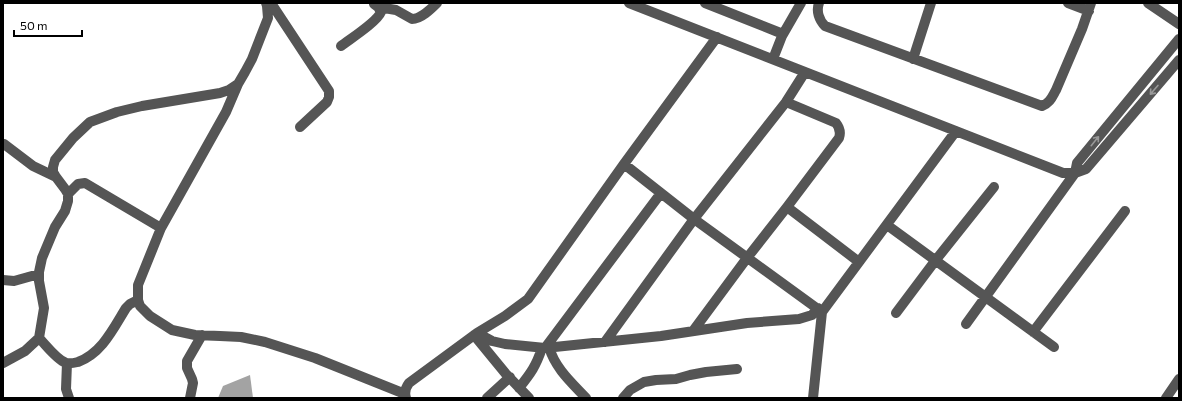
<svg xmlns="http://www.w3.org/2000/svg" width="1182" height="401" viewBox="0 0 1182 401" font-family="Commissioner,sans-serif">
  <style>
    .water { fill: #a3a3a3 }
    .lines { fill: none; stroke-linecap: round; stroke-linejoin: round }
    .minor { stroke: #555; stroke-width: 10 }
    .oneway { stroke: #999 }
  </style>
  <rect width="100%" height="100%" fill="#fff"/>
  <path class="water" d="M 250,375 L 253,398 L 218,398 L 223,386 Z"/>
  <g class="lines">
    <path class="minor" d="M 271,3 L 329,91 L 329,97 L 327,102 L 300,127
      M 629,3 L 1063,173 L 1075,173 L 1086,169 L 1179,60
      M 705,3 L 783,34
      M 819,3 C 816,11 819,20 825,26 L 1042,106 C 1050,103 1052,97 1056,90 L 1082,29 L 1091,3
      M 1068,3 L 1089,11
      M 1148,3 L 1179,24
      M 378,7 L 396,10 L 412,19 C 421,19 431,9 437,3
      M 341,46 C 350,39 377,22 381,12 L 378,7 L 374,4
      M 773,59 L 782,36 L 801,3
      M 913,59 L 931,3
      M 238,84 L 226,112 L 161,228 L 138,285 L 138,300 L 140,306 L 150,316 L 172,330 L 195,335 L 220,336 L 241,337 L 265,342 L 315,358 L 405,394
      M 4,144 L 33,166 L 56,177
      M 624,164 L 694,219 L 822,312
      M 68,194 L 78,184 L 85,183 L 161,228
      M 787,207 L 859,262
      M 887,225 L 1054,347
      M 3,280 L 14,281 L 39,274
      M 896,313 L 935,261 L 994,187
      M 966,324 L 1075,173 L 1077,163 L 1179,39
      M 693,331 L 747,258 L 787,207 L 839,138 C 841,132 840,128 836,123 L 786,102
      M 1033,332 L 1125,211
      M 477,333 L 492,341 L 505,344 L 545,348 L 661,336 L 747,323 L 799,319 L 812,315 L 818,308
      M 474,335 L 506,374 L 529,398
      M 39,338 C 46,345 56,359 66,363 C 70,364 74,363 78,362 C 102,353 113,329 126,308 L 130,304 L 138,300
      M 605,342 L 694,219 L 786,102 L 805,72
      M 549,347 C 555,368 571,382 586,398
      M 545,348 L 661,193
      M 3,363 L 25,351 L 39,338 L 44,308 L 39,281 L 39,272 L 42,258 L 55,227 L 65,211 L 68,201 L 68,194 L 65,189 L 56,177 L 53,172 L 53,167 L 55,160 L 73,138 L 90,122 L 117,112 L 142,106 L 220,93 L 229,90 L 238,84 L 245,72 L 252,59 L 268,18 L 267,6 L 266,3
      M 67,363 L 66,389 L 69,398
      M 519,388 C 531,373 536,366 542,348
      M 190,398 L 193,383 L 192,379 L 187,368 L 187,361 L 202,335
      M 406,398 C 404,392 406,387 409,383 L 477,333 L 505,316 L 528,299 L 624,164 L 717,37
      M 487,398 L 510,377
      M 623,398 L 630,390 L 644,382 L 656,380 L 676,379 L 690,375 L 706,372 L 737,369
      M 813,398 L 822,312 L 956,131
      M 1166,398 L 1179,379"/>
  </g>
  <defs><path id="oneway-shaft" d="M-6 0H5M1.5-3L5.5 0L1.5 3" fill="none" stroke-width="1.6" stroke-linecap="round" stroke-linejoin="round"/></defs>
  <g class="oneway">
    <use href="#oneway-shaft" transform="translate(1154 90) rotate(131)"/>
    <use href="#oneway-shaft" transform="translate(1095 141) rotate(-51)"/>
  </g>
  <rect width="1182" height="401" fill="none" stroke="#000000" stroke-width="8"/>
  <path d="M14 30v6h68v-6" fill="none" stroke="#000000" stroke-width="2"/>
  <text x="20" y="30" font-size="12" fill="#000000" stroke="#ffffff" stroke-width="3" paint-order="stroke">50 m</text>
</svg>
